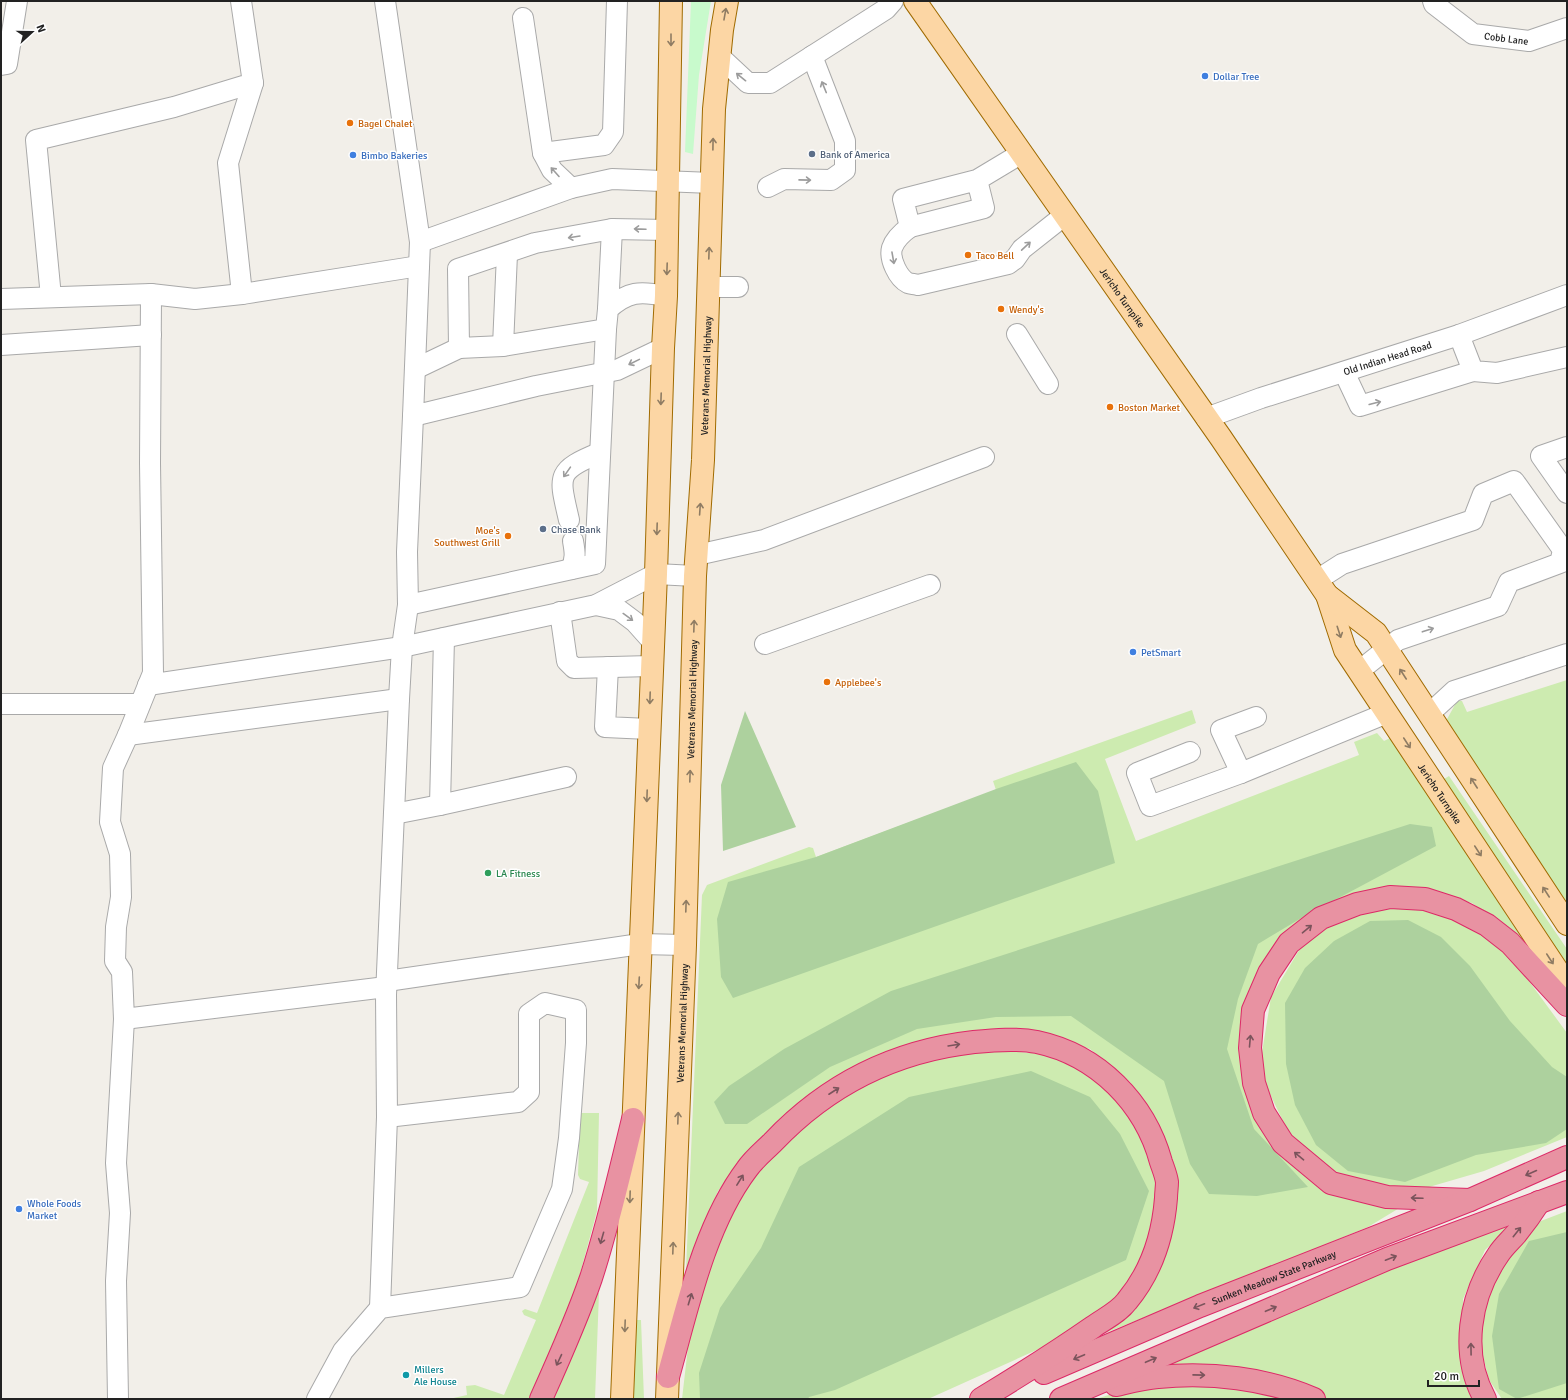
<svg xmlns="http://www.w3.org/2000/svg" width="1568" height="1400" viewBox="0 0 1568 1400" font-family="Signika,sans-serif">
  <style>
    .grass { fill: #cdebb0 }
    .forest { fill: #add19e }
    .park { fill: #c8facc }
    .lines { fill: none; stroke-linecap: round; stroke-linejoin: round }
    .minor-casing { stroke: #a9a9a9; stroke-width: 22 }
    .major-casing { stroke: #a06b00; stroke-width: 24 }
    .highway-casing { stroke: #dc2a67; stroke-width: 24 }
    .minor { stroke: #fff; stroke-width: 20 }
    .major { stroke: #fcd6a4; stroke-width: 22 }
    .highway { stroke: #e892a2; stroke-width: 22 }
    .oneway { stroke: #8f7c63 }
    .oneway2 { stroke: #9c9c9c }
    .oneway3 { stroke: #7b545c }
    .shop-dot { fill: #3f7fe0; stroke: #fff; stroke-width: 1.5 }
    .food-dot { fill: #e8710a; stroke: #fff; stroke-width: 1.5 }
    .service-dot { fill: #5c6f8a; stroke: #fff; stroke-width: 1.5 }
    .leisure-dot { fill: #2e9e5b; stroke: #fff; stroke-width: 1.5 }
    .culture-dot { fill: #0f9aa8; stroke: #fff; stroke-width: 1.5 }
    .labels { text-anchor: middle; stroke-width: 3; stroke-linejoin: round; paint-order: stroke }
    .street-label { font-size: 10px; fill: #222; stroke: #fff }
    .shop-label { font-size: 10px; fill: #366cbe; stroke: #fff; text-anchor: start }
    .food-label { font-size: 10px; fill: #c56008; stroke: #fff; text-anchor: start }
    .service-label { font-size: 10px; fill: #4e5e75; stroke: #fff; text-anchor: start }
    .leisure-label { font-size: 10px; fill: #27864d; stroke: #fff; text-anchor: start }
    .culture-label { font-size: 10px; fill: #0d838f; stroke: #fff; text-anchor: start }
  </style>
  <rect width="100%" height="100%" fill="#f2efe9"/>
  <path class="grass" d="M 1567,680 L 1567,911 L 1446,721 L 1457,701 L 1462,701 L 1467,712 Z
    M 1192,710 L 1196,723 L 1105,759 L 1136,841 L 1359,755 L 1354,742 L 1377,733 L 1384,741 L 1392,737 L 1524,942 L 1523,945 L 1502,925 L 1472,903 L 1428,891 L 1380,889 L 1272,954 L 1247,996 L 1239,1053 L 1250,1099 L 1309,1176 L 1406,1204 L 1368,1227 L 1251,1275 L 1090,1339 L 1147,1289 L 1173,1173 L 1159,1125 L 1130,1082 L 1090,1049 L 1055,1038 L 999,1032 L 795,1107 L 754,1144 L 718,1191 L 686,1270 L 702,895 L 707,885 L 809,847 L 813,848 L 816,857 L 996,790 L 993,781 Z
    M 1449,776 L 1567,949 L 1567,965 L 1444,779 Z
    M 1407,905 L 1446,912 L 1489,936 L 1526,977 L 1567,1033 L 1567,1137 L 1484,1171 L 1429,1187 L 1388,1190 L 1335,1176 L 1291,1138 L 1259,1071 L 1271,997 L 1304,942 L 1349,914 Z
    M 995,1050 L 1054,1055 L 1094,1076 L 1131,1110 L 1149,1150 L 1159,1198 L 1150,1251 L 1120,1298 L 1070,1335 L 928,1399 L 682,1399 L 691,1321 L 709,1268 L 746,1183 L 799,1124 L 857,1087 L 924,1060 Z
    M 580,1113 L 599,1113 L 597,1211 L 577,1285 L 580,1287 L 534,1399 L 449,1399 L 467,1395 L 466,1386 L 475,1385 L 504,1395 L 536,1320 L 524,1315 L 522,1311 L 525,1309 L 537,1313 L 589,1182 L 580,1179 L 578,1175 Z
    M 1567,1211 L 1567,1399 L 1502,1399 L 1489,1380 L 1480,1344 L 1484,1294 L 1533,1224 Z
    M 1523,1215 L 1485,1250 L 1463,1299 L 1465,1367 L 1482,1399 L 1326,1399 L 1301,1388 L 1155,1368 L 1190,1349 Z
    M 599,1293 L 595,1399 L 552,1399 L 595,1294 Z
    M 636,1320 L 641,1320 L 644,1399 L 631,1399 Z
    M 1188,1384 L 1248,1388 L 1288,1399 L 1096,1399 L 1121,1391 Z"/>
  <path class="forest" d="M 745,711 L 796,827 L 723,851 L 721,785 Z
    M 1076,762 L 1098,791 L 1115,863 L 733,998 L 721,977 L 717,919 L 728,882 L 816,857 L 996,789 Z
    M 1410,824 L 1432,827 L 1436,846 L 1303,917 L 1258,944 L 1238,999 L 1227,1049 L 1254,1129 L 1308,1187 L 1257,1196 L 1209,1194 L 1190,1164 L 1164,1081 L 1071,1016 L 996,1017 L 917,1029 L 830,1067 L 747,1124 L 725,1124 L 714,1102 L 729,1086 L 784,1049 L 891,991 Z
    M 1408,920 L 1441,937 L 1470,966 L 1510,1021 L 1552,1067 L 1567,1077 L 1567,1129 L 1546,1143 L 1476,1155 L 1405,1182 L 1348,1171 L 1316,1145 L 1295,1105 L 1286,1064 L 1285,1003 L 1305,968 L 1334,941 L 1370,921 Z
    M 1031,1071 L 1090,1097 L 1120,1134 L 1149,1191 L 1126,1260 L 835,1390 L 809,1397 L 808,1399 L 700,1399 L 699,1373 L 720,1308 L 761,1248 L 799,1167 L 909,1097 Z
    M 1567,1232 L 1567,1383 L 1517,1399 L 1499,1389 L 1492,1336 L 1499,1294 L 1529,1241 Z"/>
  <path class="park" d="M 691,1 L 711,1 L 699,75 L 693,154 L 685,152 Z"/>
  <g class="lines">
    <defs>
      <g id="minor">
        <path d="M 385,1 L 420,242 L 413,416 L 536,386 L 617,370 L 663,348"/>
        <path id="s1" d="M 1433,1 L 1434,4 L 1473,34 L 1529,41 L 1567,28"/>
        <path d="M 523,18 L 543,153 L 552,170 L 571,188"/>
        <path d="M 719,56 L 748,83 L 770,83 L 886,9 L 893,1"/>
        <path d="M 1,65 L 7,64 L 17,1"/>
        <path d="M 543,153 L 604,145 L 613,132 L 617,1"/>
        <path d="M 977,180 L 984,208 L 910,227 L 903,199 L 977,180 L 1022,153"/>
        <path d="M 768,187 L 784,179 L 831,180 L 845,170 L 845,141 L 812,56"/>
        <path d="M 910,227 C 903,232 895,239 892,248 C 889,259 898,278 908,283 C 911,284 915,284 918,285 L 1008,264 L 1015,259 L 1022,249 L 1065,215"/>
        <path d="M 420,242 L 571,188 L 612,179 L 712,183"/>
        <path d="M 507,254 L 503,346 L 606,329 L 608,309 C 628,291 640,291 666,296"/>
        <path d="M 708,287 L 738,287"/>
        <path d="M 151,294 L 150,463 L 153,673 L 128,735 L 113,768 L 110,822 L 120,854 L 121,897 L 116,927 L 115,961 L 122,972 L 124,1019 L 386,987"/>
        <path d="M 242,294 L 228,163 L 253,83"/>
        <path d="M 51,297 L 36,140 L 174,107 L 253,83 L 241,1"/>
        <path d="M 1,299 L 151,294 L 195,299 L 242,294 L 419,266"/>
        <path d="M 608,309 L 612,229"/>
        <path d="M 1017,334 L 1048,384"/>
        <path d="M 1459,335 L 1473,371 L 1497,373 L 1567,357"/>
        <path d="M 1,345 L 151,335"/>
        <path d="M 503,346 L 459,348 L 458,269 L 535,243 L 612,229 L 668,230"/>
        <path d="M 415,369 L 459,348"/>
        <path d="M 1344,372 L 1360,406 L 1473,371"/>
        <path id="s2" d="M 1206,418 L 1261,398 L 1459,335 L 1567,295"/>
        <path d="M 1567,447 L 1541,456 L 1567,493"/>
        <path d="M 569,520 C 559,476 555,471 599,453"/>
        <path d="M 697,555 L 764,540 L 984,457"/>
        <path d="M 571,569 C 576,559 575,552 573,541"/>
        <path d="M 1317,580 L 1342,564 L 1473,520 L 1483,494 L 1514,481 L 1563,550 L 1560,563 L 1509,582 L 1498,606 L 1398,640 L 1359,671"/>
        <path d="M 408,605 L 595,564 L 606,329"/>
        <path d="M 596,605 L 619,610 L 635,622 L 652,641"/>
        <path d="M 560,612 L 567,661 L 574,668 L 651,666"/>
        <path d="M 444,638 L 440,805 L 566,777"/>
        <path d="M 765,644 L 930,585"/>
        <path d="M 608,667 L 605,727 L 649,729"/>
        <path d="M 148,685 L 402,647 L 596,605 L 656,574 L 695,576"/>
        <path d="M 1,704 L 140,704"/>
        <path d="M 1429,714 L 1454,691 L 1567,654"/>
        <path d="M 1256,717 L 1221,730 L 1241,773 L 1387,713"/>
        <path d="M 128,735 L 399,699"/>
        <path d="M 1190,752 L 1137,773 L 1150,806 L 1241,773"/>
        <path d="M 394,814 L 440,805"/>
        <path d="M 387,981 L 640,944 L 685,945"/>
        <path d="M 380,1308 L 387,1117 L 386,995 L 399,699 L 402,647 L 408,605 L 407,552 L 413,416"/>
        <path d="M 118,1399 L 116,1281 L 120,1213 L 116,1163 L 124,1019"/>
        <path d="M 317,1399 L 343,1351 L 380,1308 L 520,1287 L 562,1189 L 569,1138 L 576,1043 L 576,1010 L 545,1003 L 529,1014 L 529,1092 L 518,1102 L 387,1117"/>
      </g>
      <g id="major">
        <path id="s3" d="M 915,1 L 1221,438 L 1327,595 L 1345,650 L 1567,985"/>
        <path d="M 1327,595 L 1376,633 L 1567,924"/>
        <path d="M 622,1399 L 656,574 L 663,348 L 666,296 L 671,1"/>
        <path id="s4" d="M 667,1399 L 685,945 L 695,576 L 703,460 L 714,109 L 722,30 L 727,1"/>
      </g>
      <g id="highway">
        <path d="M 1470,1200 L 1387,1197 L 1331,1183 L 1283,1143 L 1264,1113 L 1254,1083 L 1250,1048 L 1253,1010 L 1269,973 L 1289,943 L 1321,918 L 1357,904 L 1390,897 L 1425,899 L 1456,909 L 1487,925 L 1510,943 L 1567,1005"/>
        <path id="s5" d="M 1044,1373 L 1200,1306 L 1470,1200 L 1567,1157"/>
        <path d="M 668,1377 C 687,1309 704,1226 747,1169 C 754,1159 764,1151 773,1142 C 828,1084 894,1051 974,1042 C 994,1040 1017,1038 1037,1042 C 1098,1055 1145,1103 1161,1162 C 1163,1168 1166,1175 1167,1182 C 1167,1187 1166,1193 1166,1198 C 1163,1236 1152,1271 1127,1301 C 1119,1312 1104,1319 1093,1327 C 1057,1352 1019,1376 981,1399"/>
        <path d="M 1116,1385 C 1129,1382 1144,1378 1158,1377 C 1210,1372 1266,1378 1314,1399"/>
        <path d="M 541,1399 C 559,1359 577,1319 591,1278 C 608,1226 620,1172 633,1119"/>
        <path d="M 1061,1399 L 1387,1259 L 1567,1192"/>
        <path d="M 1485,1399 C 1460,1354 1469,1297 1498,1255 C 1503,1247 1510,1241 1516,1234 C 1524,1224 1532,1213 1539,1202"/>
      </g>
    </defs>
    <use href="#minor" class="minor-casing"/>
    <use href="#major" class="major-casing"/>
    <use href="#highway" class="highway-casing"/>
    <use href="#minor" class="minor"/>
    <use href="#major" class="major"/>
    <use href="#highway" class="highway"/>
  </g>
  <defs><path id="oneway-shaft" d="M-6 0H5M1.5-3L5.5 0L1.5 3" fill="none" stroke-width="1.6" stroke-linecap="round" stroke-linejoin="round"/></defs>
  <g class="oneway">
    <use href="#oneway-shaft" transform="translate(725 14) rotate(-80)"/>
    <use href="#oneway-shaft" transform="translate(671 40) rotate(90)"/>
    <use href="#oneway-shaft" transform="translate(713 144) rotate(-89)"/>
    <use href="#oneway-shaft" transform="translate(709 253) rotate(-88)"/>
    <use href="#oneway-shaft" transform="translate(667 269) rotate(92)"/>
    <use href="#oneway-shaft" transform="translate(661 399) rotate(92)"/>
    <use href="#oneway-shaft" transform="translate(700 509) rotate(-86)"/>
    <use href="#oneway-shaft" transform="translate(657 529) rotate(92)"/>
    <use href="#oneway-shaft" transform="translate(694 626) rotate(-88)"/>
    <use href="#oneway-shaft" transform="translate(1339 632) rotate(72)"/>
    <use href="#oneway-shaft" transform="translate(1403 674) rotate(-123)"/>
    <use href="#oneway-shaft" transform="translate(650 698) rotate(92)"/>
    <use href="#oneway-shaft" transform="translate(1407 743) rotate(57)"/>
    <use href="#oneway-shaft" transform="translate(690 776) rotate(-88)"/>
    <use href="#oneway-shaft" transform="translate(1474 783) rotate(-123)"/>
    <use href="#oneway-shaft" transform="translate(647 796) rotate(92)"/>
    <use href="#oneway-shaft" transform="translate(1478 851) rotate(57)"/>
    <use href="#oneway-shaft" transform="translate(1546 892) rotate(-123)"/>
    <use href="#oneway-shaft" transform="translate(686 906) rotate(-88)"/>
    <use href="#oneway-shaft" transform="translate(1550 959) rotate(57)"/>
    <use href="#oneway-shaft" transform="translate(639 983) rotate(93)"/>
    <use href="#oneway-shaft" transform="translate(678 1118) rotate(-88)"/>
    <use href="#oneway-shaft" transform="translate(630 1197) rotate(92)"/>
    <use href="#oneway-shaft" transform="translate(673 1248) rotate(-88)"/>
    <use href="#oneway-shaft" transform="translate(625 1326) rotate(92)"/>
  </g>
  <g class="oneway2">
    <use href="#oneway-shaft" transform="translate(741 77) rotate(-141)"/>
    <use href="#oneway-shaft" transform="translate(824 87) rotate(-112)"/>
    <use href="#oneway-shaft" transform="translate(555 172) rotate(-132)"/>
    <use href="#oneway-shaft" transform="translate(805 180) rotate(1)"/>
    <use href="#oneway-shaft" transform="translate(640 229) rotate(-178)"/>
    <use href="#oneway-shaft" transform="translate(574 237) rotate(171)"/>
    <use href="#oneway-shaft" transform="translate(1026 246) rotate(-43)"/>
    <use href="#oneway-shaft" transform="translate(893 258) rotate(80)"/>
    <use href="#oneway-shaft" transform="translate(634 362) rotate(154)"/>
    <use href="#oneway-shaft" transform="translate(1375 403) rotate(-14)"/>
    <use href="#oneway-shaft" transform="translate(567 472) rotate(125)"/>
    <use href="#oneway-shaft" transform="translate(628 617) rotate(36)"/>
    <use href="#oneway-shaft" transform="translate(1428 630) rotate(-18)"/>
  </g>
  <g class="oneway3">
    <use href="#oneway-shaft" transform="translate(1307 929) rotate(-40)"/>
    <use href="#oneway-shaft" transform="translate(1250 1041) rotate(-85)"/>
    <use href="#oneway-shaft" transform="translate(954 1045) rotate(-9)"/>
    <use href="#oneway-shaft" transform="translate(834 1091) rotate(-33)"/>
    <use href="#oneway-shaft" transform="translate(1299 1156) rotate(-140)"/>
    <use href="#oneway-shaft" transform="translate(1531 1173) rotate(156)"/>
    <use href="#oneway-shaft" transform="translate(740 1180) rotate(-58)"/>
    <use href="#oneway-shaft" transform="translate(1417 1198) rotate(-178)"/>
    <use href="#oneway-shaft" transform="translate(1517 1232) rotate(-51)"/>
    <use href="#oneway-shaft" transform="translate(602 1238) rotate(106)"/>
    <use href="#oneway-shaft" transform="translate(1391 1258) rotate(-21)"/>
    <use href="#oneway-shaft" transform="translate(690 1299) rotate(-73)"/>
    <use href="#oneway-shaft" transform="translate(1199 1306) rotate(158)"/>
    <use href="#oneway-shaft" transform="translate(1271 1309) rotate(-23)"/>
    <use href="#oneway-shaft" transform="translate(1471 1349) rotate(-91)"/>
    <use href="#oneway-shaft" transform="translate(1079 1357) rotate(157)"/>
    <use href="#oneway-shaft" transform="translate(559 1360) rotate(115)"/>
    <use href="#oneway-shaft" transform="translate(1151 1360) rotate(-23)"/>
    <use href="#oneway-shaft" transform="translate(1199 1375) rotate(1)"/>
  </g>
  <g class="shop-dot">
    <circle cx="1205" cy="76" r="4"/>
    <circle cx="353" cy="155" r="4"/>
    <circle cx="1133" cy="652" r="4"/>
    <circle cx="19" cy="1209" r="4"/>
  </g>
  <g class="food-dot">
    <circle cx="350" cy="123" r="4"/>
    <circle cx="968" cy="255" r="4"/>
    <circle cx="1001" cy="309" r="4"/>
    <circle cx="1110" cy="407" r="4"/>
    <circle cx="508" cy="536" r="4"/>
    <circle cx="827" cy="682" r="4"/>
  </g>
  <g class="service-dot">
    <circle cx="812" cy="154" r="4"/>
    <circle cx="543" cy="529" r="4"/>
  </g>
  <circle class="leisure-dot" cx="488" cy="873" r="4"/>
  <circle class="culture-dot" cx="406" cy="1375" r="4"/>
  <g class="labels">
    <g class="street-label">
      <text dy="4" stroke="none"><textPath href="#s1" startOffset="86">Cobb Lane</textPath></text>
      <text dy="4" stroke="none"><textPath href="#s3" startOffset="362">Jericho Turnpike</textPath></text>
      <text dy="4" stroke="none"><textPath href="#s2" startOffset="191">Old Indian Head Road</textPath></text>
      <text dy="4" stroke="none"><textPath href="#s4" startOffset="1024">Veterans Memorial Highway</textPath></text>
      <text dy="4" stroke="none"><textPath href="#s4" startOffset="700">Veterans Memorial Highway</textPath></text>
      <text dy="4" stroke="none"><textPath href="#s3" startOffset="953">Jericho Turnpike</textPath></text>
      <text dy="4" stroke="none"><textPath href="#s4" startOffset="376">Veterans Memorial Highway</textPath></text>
      <text dy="4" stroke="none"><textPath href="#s5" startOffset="249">Sunken Meadow State Parkway</textPath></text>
    </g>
    <g class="shop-label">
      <text x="1213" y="80">Dollar Tree</text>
      <text x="361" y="159">Bimbo Bakeries</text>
      <text x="1141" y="656">PetSmart</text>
      <text x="27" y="1207">Whole Foods<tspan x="27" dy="12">Market</tspan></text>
    </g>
    <g class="food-label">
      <text x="358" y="127">Bagel Chalet</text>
      <text x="976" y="259">Taco Bell</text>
      <text x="1009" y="313">Wendy's</text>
      <text x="1118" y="411">Boston Market</text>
      <text x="500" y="534" text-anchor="end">Moe's<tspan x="500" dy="12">Southwest Grill</tspan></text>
      <text x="835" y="686">Applebee's</text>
    </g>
    <g class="service-label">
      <text x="820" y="158">Bank of America</text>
      <text x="551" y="533">Chase Bank</text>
    </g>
    <g class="leisure-label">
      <text x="496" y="877">LA Fitness</text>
    </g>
    <g class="culture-label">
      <text x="414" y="1373">Millers<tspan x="414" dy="12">Ale House</tspan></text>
    </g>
  </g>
  <rect width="1568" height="1400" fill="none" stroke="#222222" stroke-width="4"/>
  <g transform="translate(32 32) rotate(69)" stroke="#ffffff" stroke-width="3" paint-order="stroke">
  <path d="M0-3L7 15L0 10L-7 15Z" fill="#222222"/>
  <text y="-6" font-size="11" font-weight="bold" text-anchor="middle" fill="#222222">N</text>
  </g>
  <path d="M1428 1380v6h51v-6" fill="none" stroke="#222222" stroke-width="2"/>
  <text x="1434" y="1380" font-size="12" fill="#222222" stroke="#ffffff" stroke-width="3" paint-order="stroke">20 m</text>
</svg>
